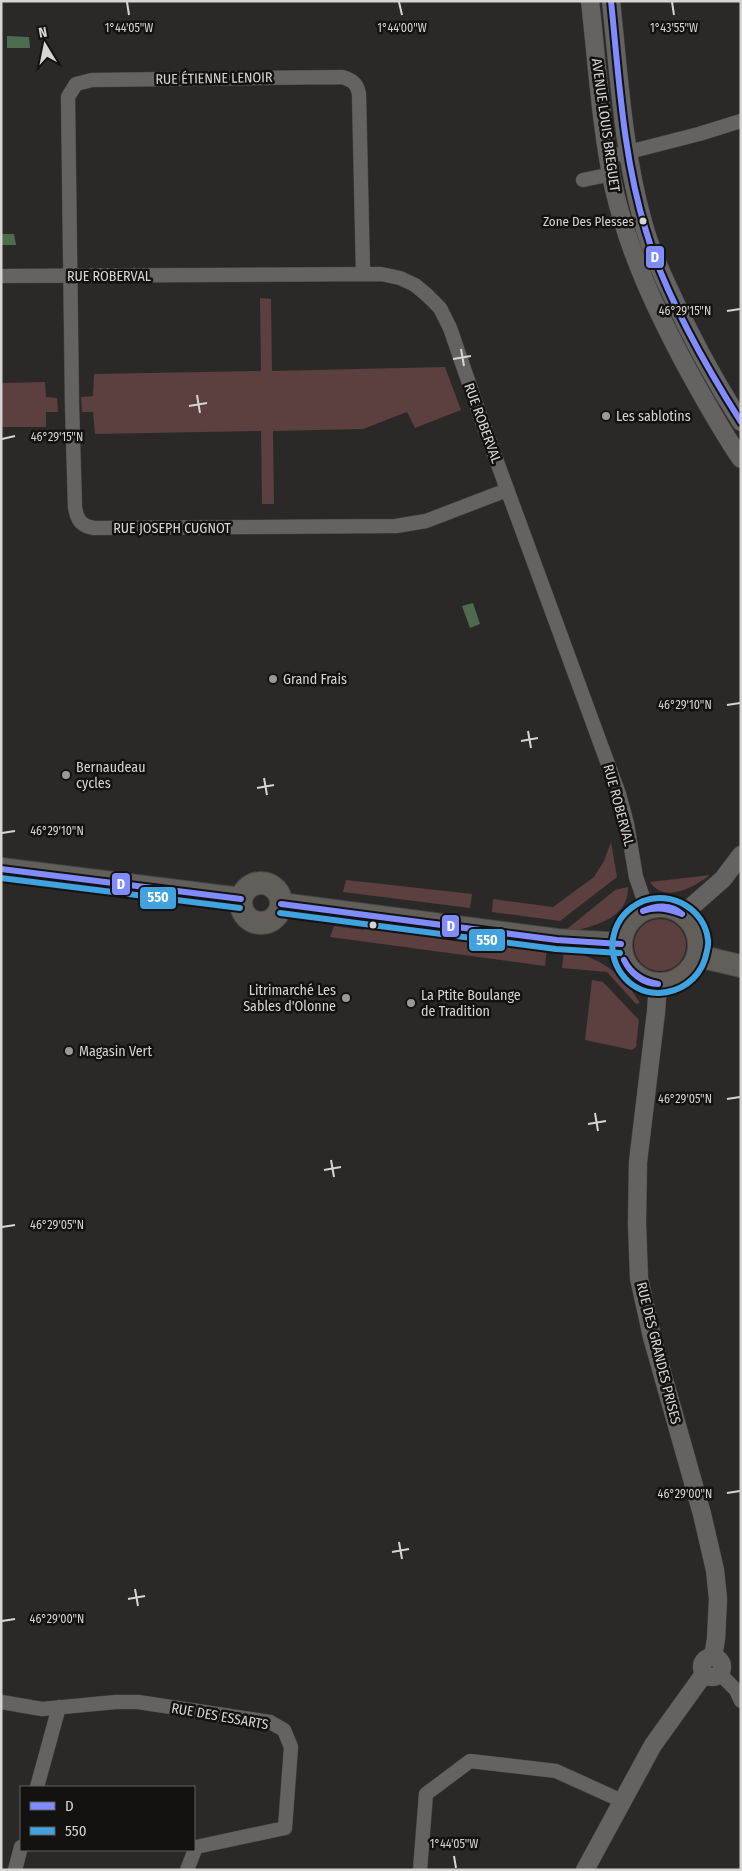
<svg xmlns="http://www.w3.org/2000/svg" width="742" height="1871" viewBox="0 0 742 1871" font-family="'Fira Sans Condensed',sans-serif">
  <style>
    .green { fill: #5c3f3f }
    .water { fill: #4d6b4f }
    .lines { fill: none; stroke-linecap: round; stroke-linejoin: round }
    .minor-casing { stroke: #464543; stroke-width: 15 }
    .tertiary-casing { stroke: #464543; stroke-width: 19 }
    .primary-casing { stroke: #464543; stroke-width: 24 }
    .minor { stroke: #646362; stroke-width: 14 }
    .tertiary { stroke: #646362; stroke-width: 18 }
    .primary { stroke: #625f5b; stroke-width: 22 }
    .bus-1-casing { stroke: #131211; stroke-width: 10 }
    .bus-2-casing { stroke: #131211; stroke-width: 10 }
    .bus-1 { stroke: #808bff; stroke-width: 6 }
    .bus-2 { stroke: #40a2df; stroke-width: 6 }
    .ticks { fill: none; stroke: #d6d5d3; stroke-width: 2 }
    .bus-dot { fill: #d6d5d3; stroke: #131211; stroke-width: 2 }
    .poi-dot { fill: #9a9997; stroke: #131211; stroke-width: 2 }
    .labels { text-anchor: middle; stroke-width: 5; stroke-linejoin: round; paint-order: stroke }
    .bus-label { font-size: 13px; fill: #d6d5d3; stroke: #131211; text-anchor: end }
    .street-label { font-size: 14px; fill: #d6d5d3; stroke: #131211 }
    .poi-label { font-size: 14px; fill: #d6d5d3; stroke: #131211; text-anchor: start }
    .ticks-label { font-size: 12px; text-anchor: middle; fill: #d6d5d3; stroke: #131211; stroke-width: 5; stroke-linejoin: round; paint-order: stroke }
    .line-badge { stroke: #131211; stroke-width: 2 }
    .badge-label { font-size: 14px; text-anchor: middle; font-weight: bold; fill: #fff }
  </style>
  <rect width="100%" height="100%" fill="#2a2927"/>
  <path class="green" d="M 260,298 L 271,299 L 272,371 L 445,367 L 461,410 L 415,428 L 407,412 L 363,429 L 273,431 L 274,504 L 262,504 L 261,431 L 95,434 L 93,412 L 82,412 L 81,397 L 93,396 L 94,374 L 261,371 Z
    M 45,382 L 46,397 L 57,398 L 58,412 L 46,412 L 46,427 L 1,427 L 1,383 Z
    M 611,842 L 617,877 L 560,921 L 492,912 L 493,899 L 553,907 L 594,877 L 604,861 Z
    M 710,875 C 695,887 664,904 650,882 Z
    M 346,880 L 472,894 L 470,908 L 343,892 Z
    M 628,887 C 629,919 593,927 567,932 L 567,929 L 615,890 Z
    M634 945a26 26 0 1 1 52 0a26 26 0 1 1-52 0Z
    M 365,923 L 547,948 L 545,966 L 330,937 L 334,926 L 364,930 Z
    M 564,950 C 600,958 621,971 640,1003 L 636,1004 L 607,972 L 562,968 Z
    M 592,980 L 603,982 L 639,1020 L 636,1047 L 632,1050 L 585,1040 Z"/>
  <path class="water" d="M 7,36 L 29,37 L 30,48 L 7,48 Z
    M 1,234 L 14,234 L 16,245 L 1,245 Z
    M 473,603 L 480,624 L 470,628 L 462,606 Z"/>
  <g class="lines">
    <defs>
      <path id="minor" d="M 609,157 L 699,134 L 741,121
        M 583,180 L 612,174
        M 363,273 L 359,94 C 357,83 352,80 342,77 L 92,80 L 76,84 L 68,97 L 72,404 L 75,507 C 77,520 81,526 94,528 L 396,526 L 426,521 L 507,490
        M 1,276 L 381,274 L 400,278 L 415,285 L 427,295 L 440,308 L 450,328 L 482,421 L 619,794 L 627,824 L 636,877 L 647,909
        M 720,1674 L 736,1690 L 741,1701
        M 1,1702 L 42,1709 L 116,1702 L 138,1702 L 270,1722 L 284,1730 L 291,1747 L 285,1828 L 196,1847 L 187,1870
        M 37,1787 L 59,1707
        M 15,1870 L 21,1847
        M 420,1870 L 426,1794 L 470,1761 L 556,1771 L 622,1801"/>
      <path id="tertiary" d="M 590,1 C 597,62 601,130 614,189 C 629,253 656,310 687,368 C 704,399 721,430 741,459
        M 611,1 C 619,75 623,151 643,222 C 649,245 659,268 669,289 C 690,335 714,380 741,422
        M 683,914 L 723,879 L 741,855
        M 658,984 L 656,1012 L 638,1162 L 637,1223 L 639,1278 L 652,1337 L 702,1514 L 715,1570 L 718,1599 L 716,1639 L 713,1657
        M702 1667a10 10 0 1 1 20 0a10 10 0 1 1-20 0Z
        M 585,1870 L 653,1745 L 704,1674"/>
      <path id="primary" d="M 1,869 L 241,899
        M241 903a20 20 0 1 1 40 0a20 20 0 1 1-40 0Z
        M 281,904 L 557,940 L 621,944
        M621 945a39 39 0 1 1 78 0a39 39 0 1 1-78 0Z
        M 698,956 L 741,966"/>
    </defs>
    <use href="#minor" class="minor-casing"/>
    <use href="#tertiary" class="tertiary-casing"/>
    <use href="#primary" class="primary-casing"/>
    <use href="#minor" class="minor"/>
    <use href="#tertiary" class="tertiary"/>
    <use href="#primary" class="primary"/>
    <defs>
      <path id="bus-1" d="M 611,1 C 619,78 623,157 646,231 C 665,295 705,365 741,422
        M 1,869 L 241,899
        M 281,904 L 557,940 L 621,944
        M 643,911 C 656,905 671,904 682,914
        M 643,911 C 657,906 669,909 682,914
        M 624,960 C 631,974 642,981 658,984
        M 624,960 C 630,973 643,984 658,984"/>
      <path id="bus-2" d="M 1,878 L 240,908
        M 280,913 L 556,949 L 620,953
        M 657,993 C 628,993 606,962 614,934 C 618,918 628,908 643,901 C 672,890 705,910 708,940 C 709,946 706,954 705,959 C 698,980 680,992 659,993"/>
    </defs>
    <use href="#bus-1" class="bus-1-casing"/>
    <use href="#bus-2" class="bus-2-casing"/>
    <use href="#bus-1" class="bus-1"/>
    <use href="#bus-2" class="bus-2"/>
  </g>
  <path class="ticks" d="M 127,2 L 129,15M 399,2 L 402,15M 672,2 L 674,15M 727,311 L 740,309M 461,349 L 464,366M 453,359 L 471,356M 197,395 L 200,413M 189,406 L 207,403M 2,439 L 15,436M 727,705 L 740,703M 528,731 L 531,748M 521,741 L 538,738M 264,778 L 267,795M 257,788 L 274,785M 2,833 L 15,831M 727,1099 L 740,1097M 595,1113 L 598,1131M 588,1124 L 606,1121M 331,1160 L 334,1177M 324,1170 L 341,1167M 2,1227 L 15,1225M 727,1493 L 740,1491M 399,1542 L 402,1559M 392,1552 L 409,1549M 135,1589 L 138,1606M 128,1599 L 145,1596M 2,1621 L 15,1619M 454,1856 L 456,1868"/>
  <g class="bus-dot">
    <circle cx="643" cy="221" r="4.5"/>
    <circle cx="373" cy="925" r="4.5"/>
  </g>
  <g class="poi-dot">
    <circle cx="606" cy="416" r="5"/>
    <circle cx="273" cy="679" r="5"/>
    <circle cx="66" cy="775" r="5"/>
    <circle cx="346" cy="998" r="5"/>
    <circle cx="411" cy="1003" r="5"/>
    <circle cx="69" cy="1051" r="5"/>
  </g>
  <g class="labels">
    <g class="bus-label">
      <text x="634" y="226">Zone Des Plesses</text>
    </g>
    <g class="street-label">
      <text transform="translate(214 78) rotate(-1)" y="5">RUE ÉTIENNE LENOIR</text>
      <text transform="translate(606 125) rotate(82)" y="5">AVENUE LOUIS BREGUET</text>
      <text x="109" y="281">RUE ROBERVAL</text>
      <text transform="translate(483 423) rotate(70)" y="5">RUE ROBERVAL</text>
      <text x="172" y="533">RUE JOSEPH CUGNOT</text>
      <text transform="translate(619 805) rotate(75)" y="5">RUE ROBERVAL</text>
      <text transform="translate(659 1353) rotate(76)" y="5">RUE DES GRANDES PRISES</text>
      <text transform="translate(220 1716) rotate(10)" y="5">RUE DES ESSARTS</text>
    </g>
    <g class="poi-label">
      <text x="616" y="421">Les sablotins</text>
      <text x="283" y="684">Grand Frais</text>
      <text x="76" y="772">Bernaudeau<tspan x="76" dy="16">cycles</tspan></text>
      <text x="336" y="995" text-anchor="end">Litrimarché Les<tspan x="336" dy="16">Sables d'Olonne</tspan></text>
      <text x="421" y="1000">La Ptite Boulange<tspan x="421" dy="16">de Tradition</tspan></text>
      <text x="79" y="1056">Magasin Vert</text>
    </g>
  </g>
  <g class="ticks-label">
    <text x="129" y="32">1°44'05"W</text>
    <text x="402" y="32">1°44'00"W</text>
    <text x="674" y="32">1°43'55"W</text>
    <text x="685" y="315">46°29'15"N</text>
    <text x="57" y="441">46°29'15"N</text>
    <text x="685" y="709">46°29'10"N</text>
    <text x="57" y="835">46°29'10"N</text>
    <text x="685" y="1103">46°29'05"N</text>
    <text x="57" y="1229">46°29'05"N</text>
    <text x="685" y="1498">46°29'00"N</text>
    <text x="57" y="1623">46°29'00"N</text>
    <text x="454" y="1848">1°44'05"W</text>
  </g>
  <g class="line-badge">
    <rect x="645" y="245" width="20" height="24" rx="5" fill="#808bff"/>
    <rect x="111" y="872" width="20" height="24" rx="5" fill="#808bff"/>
    <rect x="139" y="886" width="38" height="24" rx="5" fill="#40a2df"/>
    <rect x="441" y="914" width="19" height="24" rx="5" fill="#808bff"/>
    <rect x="468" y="928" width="38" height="24" rx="5" fill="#40a2df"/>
  </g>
  <g class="badge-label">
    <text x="655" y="262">D</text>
    <text x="121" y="889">D</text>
    <text x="158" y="902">550</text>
    <text x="451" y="931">D</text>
    <text x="487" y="945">550</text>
  </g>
  <rect width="742" height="1871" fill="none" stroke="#d6d5d3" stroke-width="5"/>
  <rect x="20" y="1786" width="175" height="65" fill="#131211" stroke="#61605f"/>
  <rect x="30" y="1802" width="25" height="8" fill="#808bff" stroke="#61605f"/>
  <text x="65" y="1811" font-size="15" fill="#d6d5d3">D</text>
  <rect x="30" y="1827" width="25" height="8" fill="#40a2df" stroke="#61605f"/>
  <text x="65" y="1836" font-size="15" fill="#d6d5d3">550</text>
  <g transform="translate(45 45) rotate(350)" stroke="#131211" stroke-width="4" paint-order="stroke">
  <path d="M0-4L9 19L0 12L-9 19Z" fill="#d6d5d3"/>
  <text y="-8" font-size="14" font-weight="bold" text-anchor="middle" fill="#d6d5d3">N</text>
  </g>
</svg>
